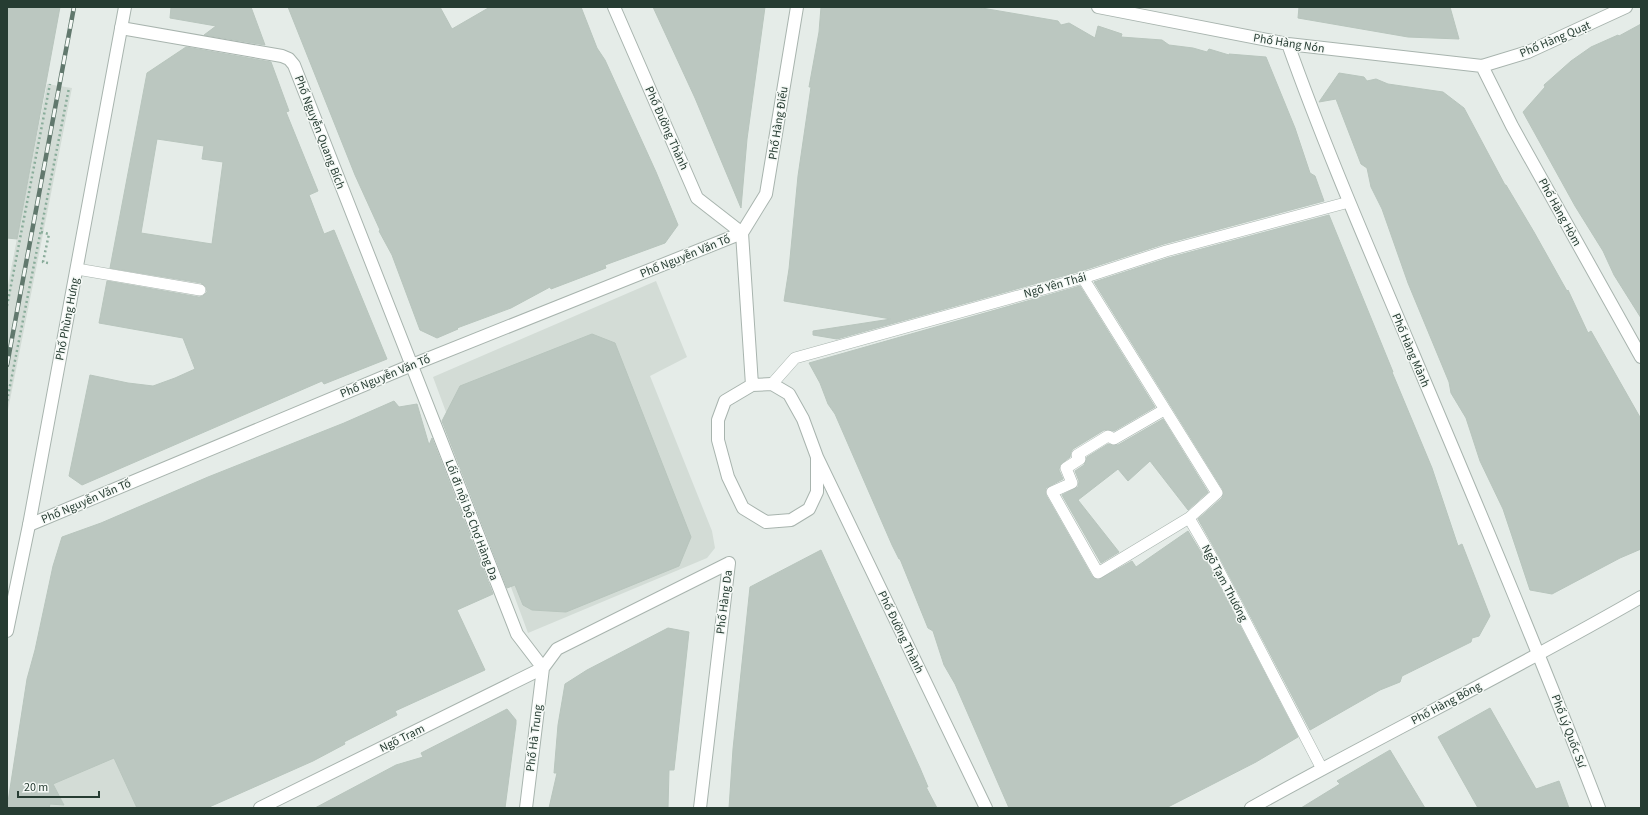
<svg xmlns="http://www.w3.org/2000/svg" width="1648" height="815" viewBox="0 0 1648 815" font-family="'Source Sans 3',sans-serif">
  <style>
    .built { fill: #d3dcd6 }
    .building { fill: #bbc7c0; stroke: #b8c5bd; fill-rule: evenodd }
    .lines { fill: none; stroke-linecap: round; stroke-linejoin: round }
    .service-casing { stroke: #a8b4ae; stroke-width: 12 }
    .minor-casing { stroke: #a8b4ae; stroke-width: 14 }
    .tertiary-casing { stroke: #a8b4ae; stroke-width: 14 }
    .path { stroke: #89ac9a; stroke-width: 2.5; stroke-dasharray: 2 3; stroke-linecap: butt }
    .service { stroke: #fff; stroke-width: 11 }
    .minor { stroke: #fff; stroke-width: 12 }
    .tertiary { stroke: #fff; stroke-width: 12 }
    .rail-casing { stroke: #61786d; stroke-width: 4.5 }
    .rail { stroke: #f5f9f6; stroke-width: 3; stroke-dasharray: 9; stroke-linecap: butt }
    .labels { text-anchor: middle; stroke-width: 3; stroke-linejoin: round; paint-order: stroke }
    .street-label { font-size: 12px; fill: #263c32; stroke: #f5f9f6 }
  </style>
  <rect width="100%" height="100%" fill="#e5ece8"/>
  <path class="built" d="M 47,84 L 72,88 L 7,415 L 7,290 Z
    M 656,281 L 687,357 L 650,376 L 712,531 L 715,548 L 707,558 L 528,633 L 433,377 Z
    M 56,711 L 196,808 L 7,808 L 7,800 L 64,804 L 53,784 Z"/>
  <path class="building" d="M 7,7 L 60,7 L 17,239 L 7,238 Z
    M 171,7 L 251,7 L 265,45 L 204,35 L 216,26 L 170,18 Z
    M 288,7 L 440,7 L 452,29 L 490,7 L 581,7 L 597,48 L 605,60 L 656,172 L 678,225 L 665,243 L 605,265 L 606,268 L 593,273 L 551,289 L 550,287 L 511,308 L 457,328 L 458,329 L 437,338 L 420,330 L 392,255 L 379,231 L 380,230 L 355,175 Z
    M 653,7 L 765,7 L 747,139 L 741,208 L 695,98 Z
    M 821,7 L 976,7 L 1058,21 L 1061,25 L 1069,23 L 1095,38 L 1098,26 L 1122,34 L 1121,37 L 1162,40 L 1169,45 L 1193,48 L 1207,52 L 1209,49 L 1229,55 L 1229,54 L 1266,57 L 1295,128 L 1310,173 L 1315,176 L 1324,201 L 1164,244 L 1081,271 L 837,339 L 813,335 L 813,331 L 891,319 L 784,301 L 789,269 L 798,176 L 811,87 L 809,87 L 819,32 Z
    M 1299,7 L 1450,7 L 1459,39 L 1408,37 L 1298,18 Z
    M 1641,24 L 1641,318 L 1614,275 L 1603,251 L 1575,206 L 1523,112 L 1545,87 L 1544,85 L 1571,61 L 1591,47 L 1618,35 L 1619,36 Z
    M 186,47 L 271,62 L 289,111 L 286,112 L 318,191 L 309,195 L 324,234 L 334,230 L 387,359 L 324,384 L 322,381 L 82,485 L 69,476 L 90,375 L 128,383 L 153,386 L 175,378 L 195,369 L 183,338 L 99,323 L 107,281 L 199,297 L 203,296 L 207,292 L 206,287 L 201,283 L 110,268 L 147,73 ZM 157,139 L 204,146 L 202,159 L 223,162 L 212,244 L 141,233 Z
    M 1339,73 L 1364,77 L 1367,81 L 1376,79 L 1388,84 L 1443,92 L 1464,108 L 1505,185 L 1506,185 L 1534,232 L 1567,291 L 1568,290 L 1588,333 L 1591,331 L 1641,419 L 1641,549 L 1620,558 L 1552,594 L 1530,590 L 1503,509 L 1480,461 L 1466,418 L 1451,393 L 1449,382 L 1408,283 L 1382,209 L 1371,187 L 1367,168 L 1361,164 L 1336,99 L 1319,102 Z
    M 1329,215 L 1393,372 L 1392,372 L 1432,468 L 1458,546 L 1462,544 L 1490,616 L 1479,636 L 1472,638 L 1471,642 L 1402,676 L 1400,682 L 1380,690 L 1310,730 L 1220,558 L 1198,519 L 1222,498 L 1223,490 L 1094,282 L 1168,258 Z
    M 1080,286 L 1155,407 L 1114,431 L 1104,430 L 1073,449 L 1071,452 L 1070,457 L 1060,465 L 1059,470 L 1063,479 L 1046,488 L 1046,495 L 1092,576 L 1098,580 L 1132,561 L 1136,567 L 1188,531 L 1208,564 L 1298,737 L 1256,762 L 1166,808 L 1009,808 L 955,684 L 944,665 L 933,631 L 928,628 L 900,559 L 899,559 L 892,545 L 835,414 L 828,404 L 820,383 L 809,363 Z
    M 592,334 L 615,343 L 691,537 L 679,566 L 566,612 L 532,610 L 523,605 L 515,585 L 507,588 L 442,421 L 460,386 Z
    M 394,401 L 399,407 L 417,404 L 429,445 L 432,438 L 493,594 L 457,610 L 485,670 L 395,711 L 397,715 L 344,742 L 345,744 L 313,761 L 207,808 L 137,808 L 114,758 L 53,784 L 64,805 L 50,804 L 49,808 L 7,808 L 27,679 L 35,650 L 53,566 L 62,537 L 101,523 L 208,477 L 344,423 Z
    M 1163,419 L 1208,492 L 1188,510 L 1150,461 L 1128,481 L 1118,469 L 1078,500 L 1119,552 L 1101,563 L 1062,495 L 1078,487 L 1079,481 L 1075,471 L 1084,465 L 1087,457 L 1108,444 L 1118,445 Z
    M 821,550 L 920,768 L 928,787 L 926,787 L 937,808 L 729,808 L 733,749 L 750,587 Z
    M 668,628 L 689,632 L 674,770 L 669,770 L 668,808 L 549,808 L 557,773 L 554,773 L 558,725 L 565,684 L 587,670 Z
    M 1490,708 L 1536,789 L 1559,781 L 1569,808 L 1478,808 L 1438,737 Z
    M 507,709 L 516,720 L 516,724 L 505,808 L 315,808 L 396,765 L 423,757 L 421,753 Z
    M 1390,750 L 1425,808 L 1301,808 L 1340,784 L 1337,781 Z"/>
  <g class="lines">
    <defs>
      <path id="service" d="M 77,269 L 200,290
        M 1083,278 L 1217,493 L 1189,518 L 1214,561 L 1322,769
        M 772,384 L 795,358 L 1083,278 L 1166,251 L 1349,202
        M 1164,410 L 1114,439 L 1108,436 L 1077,455 L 1080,459 L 1066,468 L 1072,483 L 1052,492 L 1098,573 L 1189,518"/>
      <path id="minor" d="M 614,7 L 697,198 L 742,233
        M 1098,7 L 1288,44 L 1482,66 L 1528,52 L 1626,7
        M 121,28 L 282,56 L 289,59 L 294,65 L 517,634 L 543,668
        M 1288,44 C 1325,148 1369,249 1412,351 C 1476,503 1540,654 1599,808
        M 1482,66 L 1512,126 L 1641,357
        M 742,233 L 766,194 L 797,7
        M 742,233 L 752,385
        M 772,384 L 789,394 L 803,419 L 817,457 L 817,492 L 809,509 L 791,520 L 766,522 L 743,508 L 728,477 L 718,440 L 718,420 L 725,401 L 752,385 Z
        M 817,457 L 986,808
        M 29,525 L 412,365 L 742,233
        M 260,808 L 543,668 L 557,649 L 729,563
        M 526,808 L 543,668
        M 700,808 L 729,563"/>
      <path id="tertiary" d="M 7,631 L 29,525 L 125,7
        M 1251,808 C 1380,736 1513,671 1641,597"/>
    </defs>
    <use href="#service" class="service-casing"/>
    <use href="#minor" class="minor-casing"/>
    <use href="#tertiary" class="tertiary-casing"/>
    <path class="path" d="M 41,232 L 49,234 L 43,262 L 48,263
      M 7,306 L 50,84
      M 7,401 L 69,88"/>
    <use href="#service" class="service"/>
    <use href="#minor" class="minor"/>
    <use href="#tertiary" class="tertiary"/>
    <defs>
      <path id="rail" d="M 7,365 L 74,7"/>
    </defs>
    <use href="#rail" class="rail-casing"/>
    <use href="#rail" class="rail"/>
  </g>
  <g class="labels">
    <g class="street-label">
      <text transform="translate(1555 39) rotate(-23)" y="4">Phố Hàng Quạt</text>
      <text transform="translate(1289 43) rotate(9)" y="4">Phố Hàng Nón</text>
      <text transform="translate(778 123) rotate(-81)" y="4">Phố Hàng Điếu</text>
      <text transform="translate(667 128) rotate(66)" y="4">Phố Đường Thành</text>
      <text transform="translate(320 132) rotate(69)" y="4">Phố Nguyễn Quang Bích</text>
      <text transform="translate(1560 212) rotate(61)" y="4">Phố Hàng Hòm</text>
      <text transform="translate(685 256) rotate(-22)" y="4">Phố Nguyễn Văn Tố</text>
      <text transform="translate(1055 285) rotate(-16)" y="4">Ngõ Yên Thái</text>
      <text transform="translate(67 319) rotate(-79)" y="4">Phố Phùng Hưng</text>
      <text transform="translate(1411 350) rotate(67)" y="4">Phố Hàng Mành</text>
      <text transform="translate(385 376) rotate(-22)" y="4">Phố Nguyễn Văn Tố</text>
      <text transform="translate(86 501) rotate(-23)" y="4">Phố Nguyễn Văn Tố</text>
      <text transform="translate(472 520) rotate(69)" y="4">Lối đi nội bộ Chợ Hàng Da</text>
      <text transform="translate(1225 583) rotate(62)" y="4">Ngõ Tạm Thương</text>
      <text transform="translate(724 602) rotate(-83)" y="4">Phố Hàng Da</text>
      <text transform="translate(901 632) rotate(64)" y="4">Phố Đường Thành</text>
      <text transform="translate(1446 703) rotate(-28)" y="4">Phố Hàng Bông</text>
      <text transform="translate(1569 731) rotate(69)" y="4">Phố Lý Quốc Sư</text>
      <text transform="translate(402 738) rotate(-26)" y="4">Ngõ Trạm</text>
      <text transform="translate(534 738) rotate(-83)" y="4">Phố Hà Trung</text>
    </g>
  </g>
  <rect width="1648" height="815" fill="none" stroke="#263c32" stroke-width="16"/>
  <path d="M18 791v6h81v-6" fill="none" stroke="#263c32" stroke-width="2"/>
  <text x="24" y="791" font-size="12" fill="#263c32" stroke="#f5f9f6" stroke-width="3" paint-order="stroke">20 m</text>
</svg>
